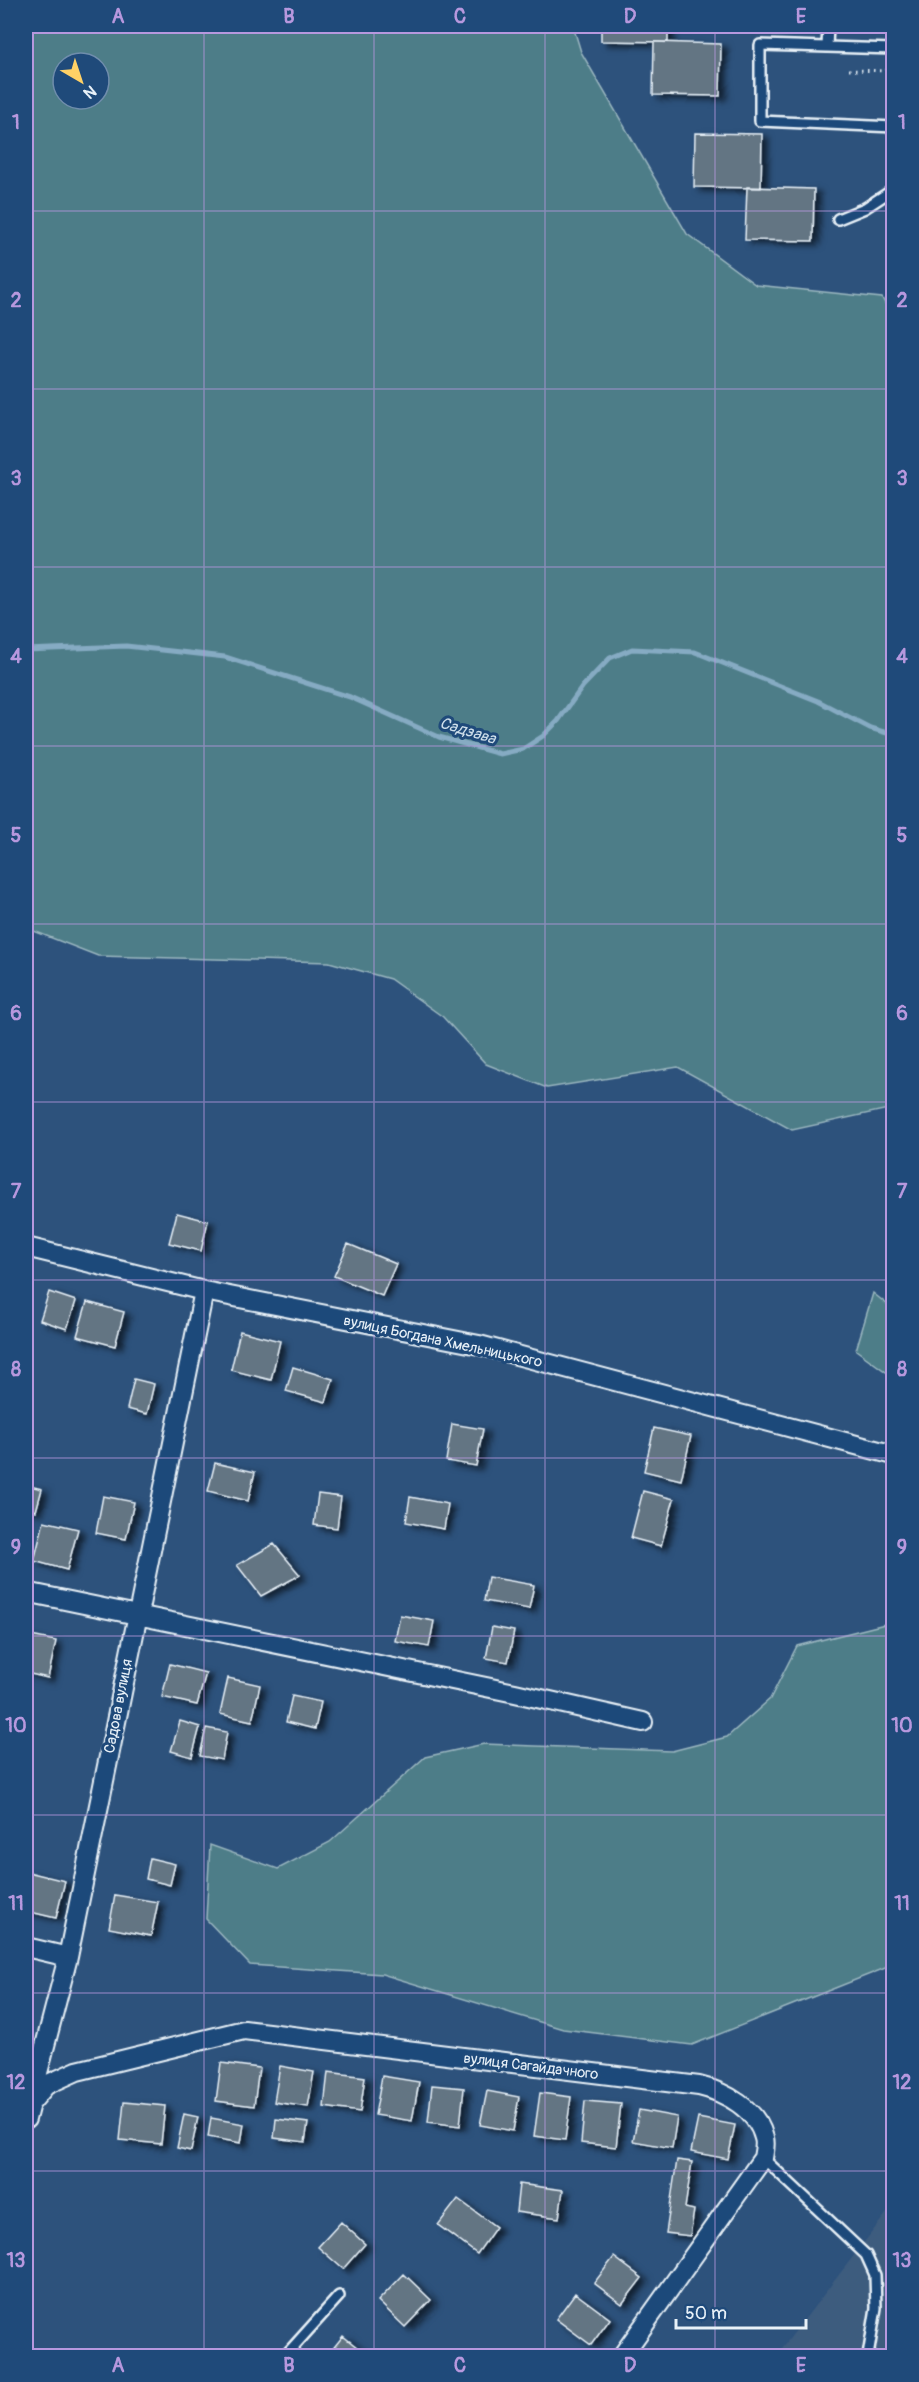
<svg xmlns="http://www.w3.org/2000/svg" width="919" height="2382" viewBox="0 0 919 2382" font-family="Pangolin,sans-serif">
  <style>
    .built { fill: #3d5c7e }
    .green { fill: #4e7d88; stroke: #9bb7c0; stroke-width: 1.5; fill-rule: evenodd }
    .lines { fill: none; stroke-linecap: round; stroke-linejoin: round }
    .stream { stroke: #86abc3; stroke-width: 5 }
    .building { fill: #637483; stroke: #e8f1f8; stroke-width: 1.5; filter: url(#shadow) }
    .lane-casing { stroke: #e8f1f8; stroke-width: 14 }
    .street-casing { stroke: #e8f1f8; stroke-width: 22 }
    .path { stroke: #e8f1f8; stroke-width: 3; stroke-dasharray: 1.5 4.5; stroke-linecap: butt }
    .lane { stroke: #1f4a7a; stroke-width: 9 }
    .street { stroke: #1f4a7a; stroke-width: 18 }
    .grid { fill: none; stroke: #b798de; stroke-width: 1.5; stroke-opacity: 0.55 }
    .labels { text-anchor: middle; stroke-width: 6; stroke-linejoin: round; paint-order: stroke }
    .street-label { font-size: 15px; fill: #e8f1f8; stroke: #1f4a7a }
    .water-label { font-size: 16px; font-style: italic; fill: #cfdfeb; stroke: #1f4a7a }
    .neatline { fill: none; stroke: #b798de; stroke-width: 2 }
    .grid-label { font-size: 20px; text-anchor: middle; font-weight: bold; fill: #b798de }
  </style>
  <defs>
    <filter id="shadow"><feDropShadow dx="6" dy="3.5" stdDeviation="3" flood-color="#0009"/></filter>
  </defs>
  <rect width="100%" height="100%" fill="#2d527c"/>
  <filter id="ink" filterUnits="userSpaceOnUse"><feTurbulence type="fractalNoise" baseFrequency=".0167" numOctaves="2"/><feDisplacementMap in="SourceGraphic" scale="12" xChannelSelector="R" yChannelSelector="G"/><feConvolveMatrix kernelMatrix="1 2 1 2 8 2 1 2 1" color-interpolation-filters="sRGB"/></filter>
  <g filter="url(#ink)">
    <path class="built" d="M 893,2205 L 893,2356 L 776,2356 Z"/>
    <path class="green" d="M 26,26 L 573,26 L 581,52 L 687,234 L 756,285 L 882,298 L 894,320 L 893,1108 L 792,1130 L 678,1067 L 547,1088 L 486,1064 L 443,1017 L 390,979 L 329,962 L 98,956 L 26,928 ZM 63,63 L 99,63 L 99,99 L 63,99 Z
      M 873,1293 L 893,1309 L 893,1377 L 856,1350 Z
      M 893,1622 L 893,1965 L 692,2045 L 563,2029 L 382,1974 L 250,1965 L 206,1919 L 210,1845 L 278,1869 L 330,1842 L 425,1757 L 484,1744 L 672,1751 L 727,1737 L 770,1699 L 797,1646 Z"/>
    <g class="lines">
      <path class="stream" d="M 26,650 L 126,646 L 225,657 L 350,697 L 439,737 L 500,754 L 523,749 L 543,736 L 558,721 L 583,686 L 610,658 L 632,649 L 695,652 L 818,701 L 870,728 L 894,735"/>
    </g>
    <path class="building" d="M 601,26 L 668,26 L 668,42 L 601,41 Z
      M 654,42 L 721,44 L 720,96 L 653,95 Z
      M 695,133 L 762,134 L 761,188 L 694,187 Z
      M 747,187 L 814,189 L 813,241 L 745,240 Z
      M 177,1213 L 208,1221 L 201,1251 L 169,1243 Z
      M 348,1244 L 396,1264 L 382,1296 L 334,1276 Z
      M 49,1292 L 76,1301 L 67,1329 L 40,1320 Z
      M 87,1302 L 124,1312 L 115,1346 L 77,1336 Z
      M 240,1331 L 280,1341 L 271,1380 L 231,1370 Z
      M 293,1367 L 333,1379 L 326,1402 L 286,1391 Z
      M 134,1379 L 154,1384 L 147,1414 L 127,1409 Z
      M 452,1424 L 483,1429 L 476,1466 L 446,1461 Z
      M 654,1428 L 691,1436 L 681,1480 L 644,1471 Z
      M 215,1463 L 255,1472 L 248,1501 L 208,1491 Z
      M 26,1485 L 42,1489 L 36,1511 L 26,1508 Z
      M 643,1491 L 674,1499 L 661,1546 L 631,1538 Z
      M 318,1494 L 341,1497 L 337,1528 L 314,1525 Z
      M 103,1496 L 134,1502 L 126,1539 L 96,1533 Z
      M 410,1497 L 448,1504 L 444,1529 L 406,1522 Z
      M 44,1521 L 78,1529 L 67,1570 L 34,1561 Z
      M 274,1544 L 300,1575 L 261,1596 L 237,1565 Z
      M 488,1577 L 534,1585 L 529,1609 L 484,1601 Z
      M 400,1615 L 434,1621 L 429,1647 L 395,1641 Z
      M 492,1627 L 514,1631 L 508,1662 L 486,1658 Z
      M 26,1635 L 56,1641 L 48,1678 L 26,1673 Z
      M 170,1664 L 206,1673 L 197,1705 L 162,1697 Z
      M 228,1678 L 260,1685 L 252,1721 L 220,1714 Z
      M 292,1696 L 321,1702 L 315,1729 L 286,1722 Z
      M 180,1721 L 200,1727 L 192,1757 L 171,1751 Z
      M 206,1728 L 227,1732 L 222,1760 L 200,1756 Z
      M 150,1858 L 175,1864 L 170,1885 L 146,1879 Z
      M 28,1872 L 65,1881 L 56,1918 L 26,1911 L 26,1883 Z
      M 115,1895 L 158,1902 L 151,1936 L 109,1928 Z
      M 221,2063 L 259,2068 L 254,2106 L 216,2101 Z
      M 280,2066 L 314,2072 L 308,2107 L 274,2102 Z
      M 328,2072 L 365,2077 L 360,2112 L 324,2107 Z
      M 382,2076 L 419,2082 L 412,2121 L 375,2115 Z
      M 432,2085 L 464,2088 L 460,2126 L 428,2122 Z
      M 487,2091 L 519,2097 L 513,2131 L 480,2125 Z
      M 540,2093 L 571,2097 L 565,2140 L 534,2136 Z
      M 585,2101 L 621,2104 L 616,2147 L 581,2143 Z
      M 124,2102 L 165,2106 L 161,2144 L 120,2140 Z
      M 639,2110 L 677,2117 L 672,2148 L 633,2141 Z
      M 184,2114 L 198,2117 L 191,2151 L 177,2148 Z
      M 211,2118 L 244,2124 L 241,2143 L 208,2137 Z
      M 698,2118 L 735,2125 L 728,2159 L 691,2152 Z
      M 276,2119 L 308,2123 L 305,2142 L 274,2138 Z
      M 677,2160 L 692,2162 L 685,2208 L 694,2210 L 690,2236 L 666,2233 Z
      M 519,2184 L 563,2190 L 559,2218 L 516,2212 Z
      M 458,2199 L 496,2227 L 477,2254 L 438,2225 Z
      M 341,2222 L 365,2244 L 343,2269 L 318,2247 Z
      M 614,2257 L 642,2278 L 622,2304 L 594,2283 Z
      M 404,2274 L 431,2300 L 405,2327 L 378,2301 Z
      M 575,2293 L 610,2319 L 591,2345 L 556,2319 Z
      M 343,2336 L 368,2356 L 327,2356 Z"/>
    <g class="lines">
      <defs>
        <path id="lane" d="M 827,47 L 828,26
          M 894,49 L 760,45 L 760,121 L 894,127
          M 838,219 L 865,208 L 894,189
          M 763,2158 L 866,2255 L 875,2275 L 876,2308 L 868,2356
          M 285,2356 L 339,2296"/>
        <path id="street" d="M 26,1247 L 204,1291 L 479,1345 L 894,1455
          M 26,1592 L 515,1693 L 643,1722
          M 26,1947 L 68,1957
          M 30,2104 L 46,2085 L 77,2071 L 244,2030 L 699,2086 C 725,2092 757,2109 764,2138 C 766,2144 764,2152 763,2158 L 622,2356
          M 26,2119 L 68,1957 L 204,1291"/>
      </defs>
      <use href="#lane" class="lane-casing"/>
      <use href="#street" class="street-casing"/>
      <path class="path" d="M 849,70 L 894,71"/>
      <use href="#lane" class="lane"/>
      <use href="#street" class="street"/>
    </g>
  </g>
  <path class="grid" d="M 204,26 L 204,2356M 374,26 L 374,2356M 545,26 L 545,2356M 715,26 L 715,2356M 26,211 L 894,211M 26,389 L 894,389M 26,567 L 894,567M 26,746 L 894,746M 26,924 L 894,924M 26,1102 L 894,1102M 26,1280 L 894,1280M 26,1458 L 894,1458M 26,1636 L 894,1636M 26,1815 L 894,1815M 26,1993 L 894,1993M 26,2171 L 894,2171"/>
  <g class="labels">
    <g class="street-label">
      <text transform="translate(443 1341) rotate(12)" y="5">вулиця Богдана Хмельницького</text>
      <text transform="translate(118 1706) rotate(-79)" y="5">Садова вулиця</text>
      <text transform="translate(531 2066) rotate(7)" y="5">вулиця Сагайдачного</text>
    </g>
    <g class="water-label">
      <text transform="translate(468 730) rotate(17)" y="6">Садзава</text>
    </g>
  </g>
  <rect width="919" height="2382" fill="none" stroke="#1f4a7a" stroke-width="66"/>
  <g transform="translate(81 81) rotate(141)"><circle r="28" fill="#1f4a7a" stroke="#6f8dac" stroke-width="1.5"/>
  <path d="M0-4.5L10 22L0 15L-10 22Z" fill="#ffd166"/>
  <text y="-9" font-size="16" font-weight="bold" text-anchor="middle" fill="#e8f1f8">N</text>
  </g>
  <path d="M676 2319v9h130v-9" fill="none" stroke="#e8f1f8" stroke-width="3"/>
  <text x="685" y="2319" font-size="18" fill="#e8f1f8" stroke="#1f4a7a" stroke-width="4.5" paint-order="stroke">50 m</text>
  <rect x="33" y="33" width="853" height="2316" class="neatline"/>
  <g class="grid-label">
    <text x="118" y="23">A</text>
    <text x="289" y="23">B</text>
    <text x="460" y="23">C</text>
    <text x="630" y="23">D</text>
    <text x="801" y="23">E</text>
    <text x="16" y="129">1</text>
    <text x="902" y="129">1</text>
    <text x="16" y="307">2</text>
    <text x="902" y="307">2</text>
    <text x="16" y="485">3</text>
    <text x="902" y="485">3</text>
    <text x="16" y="663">4</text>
    <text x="902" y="663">4</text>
    <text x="16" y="842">5</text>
    <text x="902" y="842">5</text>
    <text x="16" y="1020">6</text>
    <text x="902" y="1020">6</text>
    <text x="16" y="1198">7</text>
    <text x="902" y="1198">7</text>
    <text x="16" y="1376">8</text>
    <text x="902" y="1376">8</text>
    <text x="16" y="1554">9</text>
    <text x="902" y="1554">9</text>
    <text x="16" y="1732">10</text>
    <text x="902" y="1732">10</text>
    <text x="16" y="1910">11</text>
    <text x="902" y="1910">11</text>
    <text x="16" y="2089">12</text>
    <text x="902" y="2089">12</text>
    <text x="16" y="2267">13</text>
    <text x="902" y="2267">13</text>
    <text x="118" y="2372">A</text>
    <text x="289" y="2372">B</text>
    <text x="460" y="2372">C</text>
    <text x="630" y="2372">D</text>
    <text x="801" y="2372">E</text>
  </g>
</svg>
